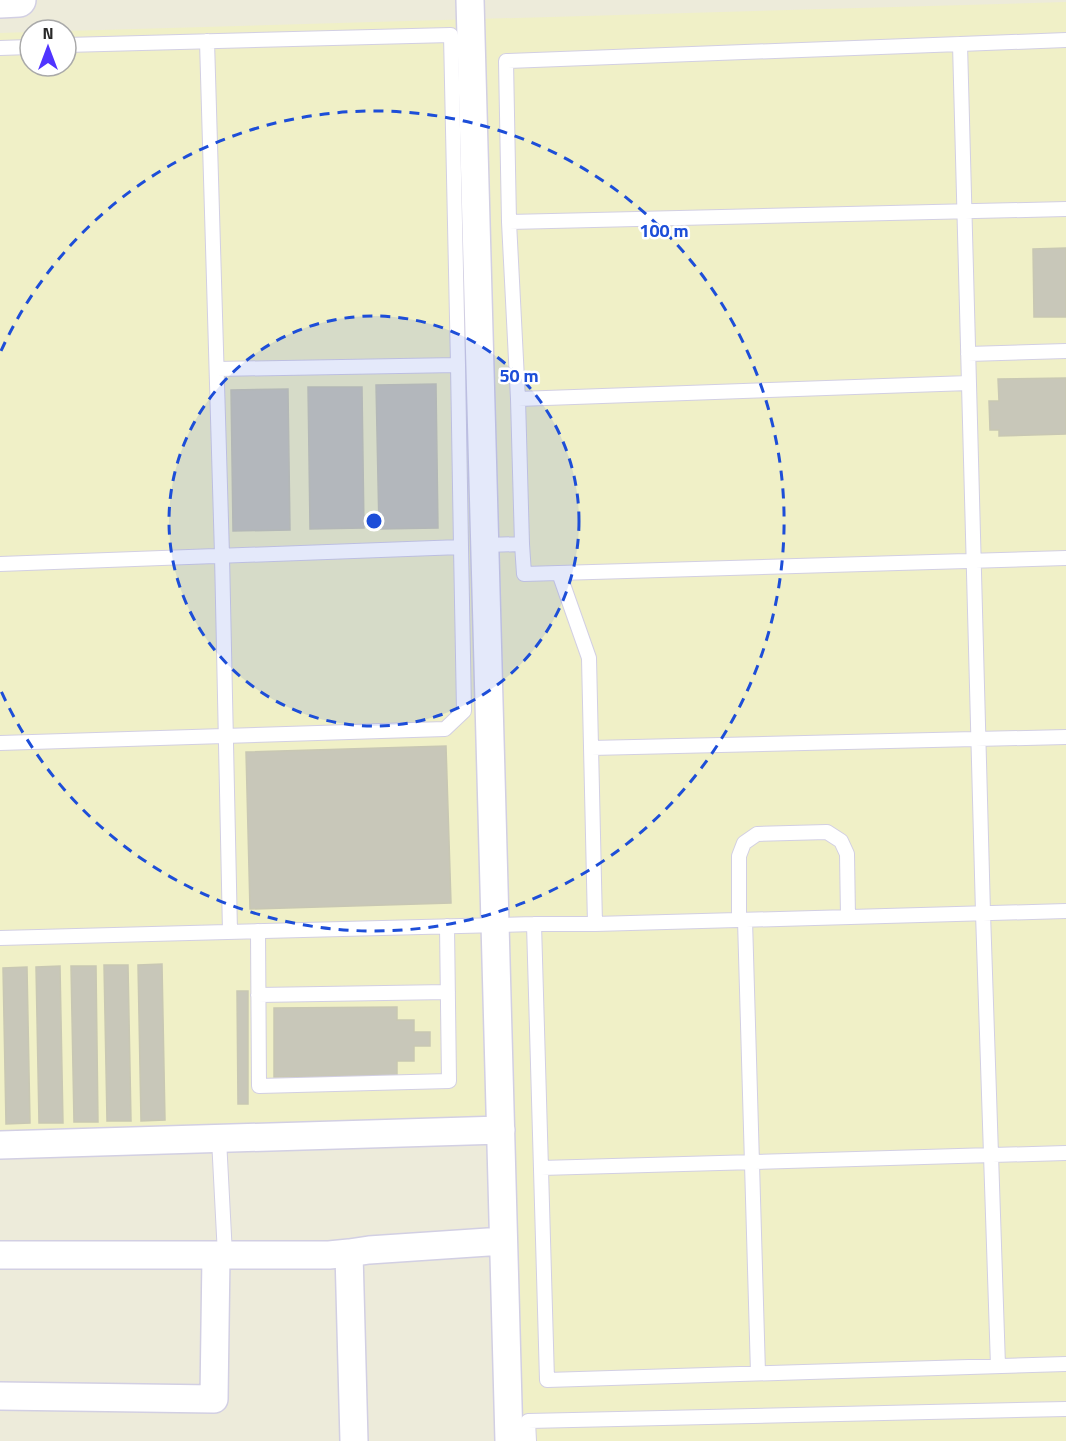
<svg xmlns="http://www.w3.org/2000/svg" width="1066" height="1441" viewBox="0 0 1066 1441" font-family="'Titillium Web',sans-serif">
  <style>
    .education { fill: #f0f0c7 }
    .building { fill: #c8c7b9; stroke: #c8c7b3; stroke-width: 1.5 }
    .lines { fill: none; stroke-linecap: round; stroke-linejoin: round }
    .service-casing { stroke: #d2cfe3; stroke-width: 16 }
    .minor-casing { stroke: #d2cfe3; stroke-width: 30 }
    .tertiary-casing { stroke: #d2cfe3; stroke-width: 36 }
    .service { stroke: #fff; stroke-width: 14 }
    .minor { stroke: #fff; stroke-width: 27 }
    .tertiary { stroke: #fff; stroke-width: 33 }
    .ring { fill: none; stroke: #1d4ed8; stroke-width: 3; stroke-dasharray: 10 8 }
    .centre { fill: #1d4ed8; stroke: #fff; stroke-width: 3 }
    .ring-label { font-size: 18px; text-anchor: middle; font-weight: bold; fill: #1d4ed8; stroke: #fff; stroke-width: 5; stroke-linejoin: round; paint-order: stroke }
  </style>
  <rect width="100%" height="100%" fill="#edebda"/>
  <path class="education" d="M 1066,2 L 1066,1441 L 516,1441 L 508,1123 L 0,1133 L 0,33 L 30,32 L 30,66 L 66,66 L 66,31 Z"/>
  <path class="building" d="M 1066,248 L 1066,317 L 1034,317 L 1033,249 Z
    M 1066,378 L 1066,434 L 999,436 L 999,430 L 990,430 L 989,401 L 999,401 L 998,379 Z
    M 436,384 L 438,528 L 379,529 L 376,385 Z
    M 308,387 L 362,387 L 364,528 L 310,529 Z
    M 288,389 L 290,530 L 233,531 L 231,390 Z
    M 446,746 L 451,903 L 250,909 L 246,752 Z
    M 162,964 L 165,1120 L 141,1121 L 138,965 Z
    M 104,965 L 128,965 L 131,1121 L 107,1121 Z
    M 60,966 L 63,1123 L 39,1123 L 36,967 Z
    M 71,966 L 96,966 L 98,1122 L 74,1122 Z
    M 27,967 L 30,1123 L 6,1124 L 3,968 Z
    M 237,991 L 248,991 L 248,1104 L 238,1104 Z
    M 397,1007 L 397,1020 L 414,1020 L 414,1032 L 430,1032 L 430,1046 L 414,1046 L 414,1061 L 397,1061 L 397,1076 L 274,1077 L 274,1008 Z"/>
  <g class="lines">
    <defs>
      <path id="service" d="M 207,41 L 222,555 L 230,932
        M 960,44 L 1066,40
        M 66,45 L 451,35 L 458,365
        M 0,48 L 30,47
        M 509,222 L 1066,209
        M 968,354 L 1066,351
        M 217,369 L 458,365 L 461,547
        M 518,399 L 969,383
        M 522,544 L 524,574 L 1066,558
        M 485,545 L 522,544 L 518,399 L 509,222 L 506,61 L 960,44 L 983,913 L 998,1366
        M 0,564 L 461,547 L 464,711 L 445,729 L 0,743
        M 559,573 L 589,658 L 595,924
        M 591,748 L 1066,737
        M 739,920 L 739,856 L 744,843 L 757,834 L 827,832 L 841,841 L 847,854 L 848,917
        M 745,920 L 758,1373
        M 534,924 L 547,1380 L 1066,1364
        M 258,931 L 259,1086 L 449,1081 L 447,926
        M 0,938 L 534,924 L 595,924 L 1066,911
        M 258,995 L 448,992
        M 219,1139 L 225,1255
        M 541,1168 L 1066,1153
        M 529,1441 L 528,1421 L 1066,1409"/>
      <path id="minor" d="M 470,0 L 509,1441
        M 0,1145 L 501,1130
        M 0,1255 L 329,1255 L 349,1253
        M 0,1396 L 214,1399 L 216,1255
        M 354,1441 L 349,1253 L 369,1250 L 503,1241"/>
      <path id="tertiary" d="M 0,1 L 19,0"/>
    </defs>
    <use href="#service" class="service-casing"/>
    <use href="#minor" class="minor-casing"/>
    <use href="#tertiary" class="tertiary-casing"/>
    <use href="#service" class="service"/>
    <use href="#minor" class="minor"/>
    <use href="#tertiary" class="tertiary"/>
  </g>
  <circle cx="374" cy="521" r="205" fill="#1d4ed8" fill-opacity=".12"/>
  <g class="ring">
    <circle cx="374" cy="521" r="205"/>
    <path d="M1 351A410 410 0 1 1 1 691"/>
  </g>
  <circle cx="374" cy="521" r="9" class="centre"/>
  <g class="ring-label">
    <text x="664" y="237">100 m</text>
    <text x="519" y="382">50 m</text>
  </g>
  <g transform="translate(48 48)"><circle r="28" fill="#ffffff" stroke="#a9a9a9" stroke-width="1.5"/>
  <path d="M0-4.5L10 22L0 15L-10 22Z" fill="#5034ff"/>
  <text y="-9" font-size="16" font-weight="bold" text-anchor="middle" fill="#292929">N</text>
  </g>
</svg>
